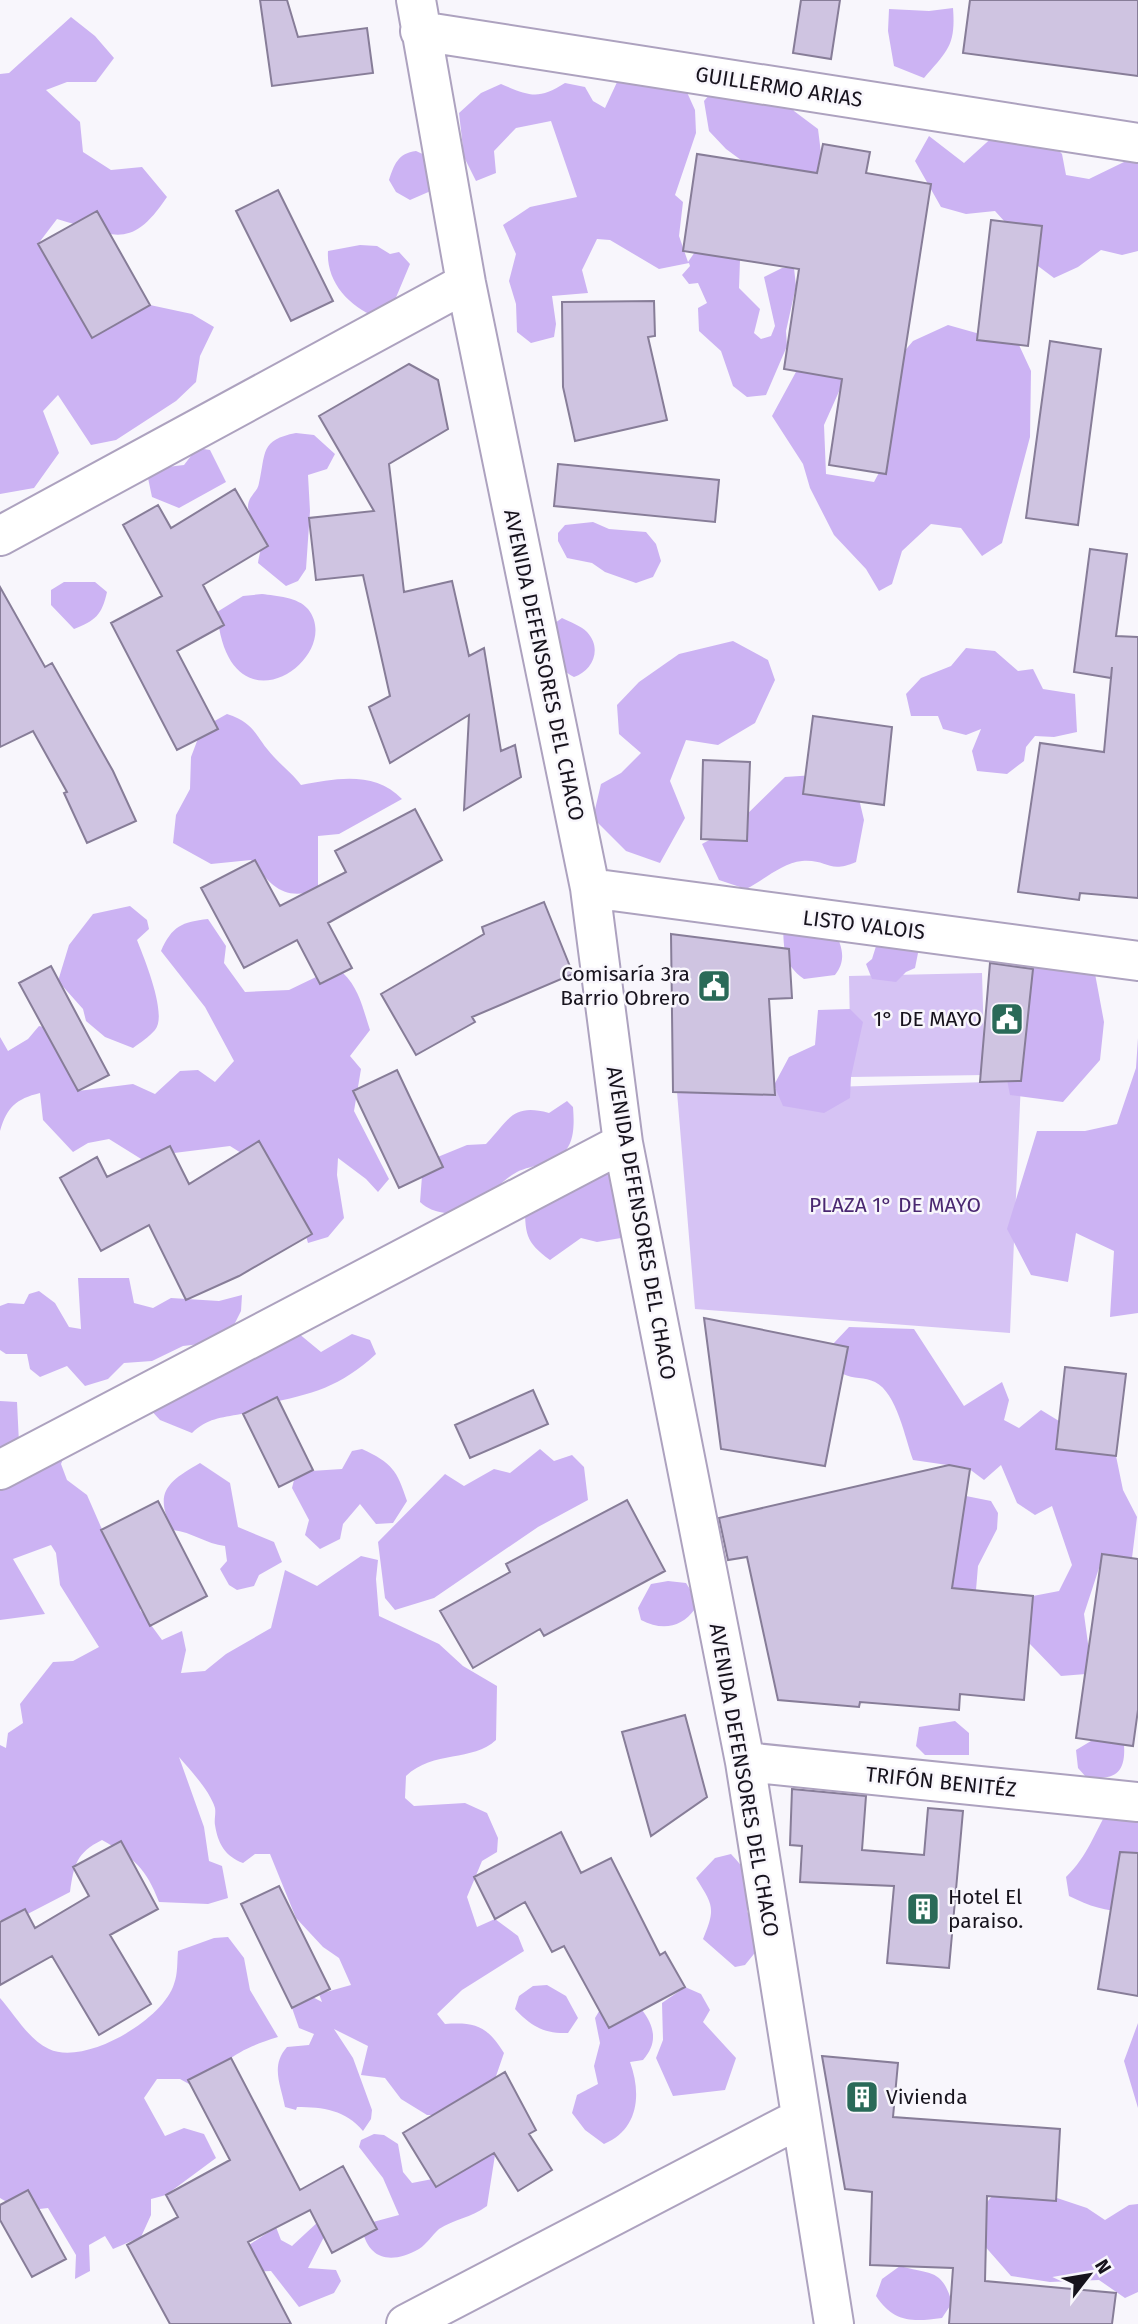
<svg xmlns="http://www.w3.org/2000/svg" width="1138" height="2324" viewBox="0 0 1138 2324" font-family="'Fira Sans',sans-serif">
  <style>
    .green { fill: #d6c3f4 }
    .forest { fill: #ccb3f3 }
    .building { fill: #cfc4e1; stroke: #877d98; stroke-width: 2 }
    .lines { fill: none; stroke-linecap: round; stroke-linejoin: round }
    .minor-casing { stroke: #ada2bf; stroke-width: 42 }
    .minor { stroke: #fff; stroke-width: 38 }
    .labels { text-anchor: middle; stroke-width: 5; stroke-linejoin: round; paint-order: stroke }
    .street-label { font-size: 21px; fill: #17131d; stroke: #f8f6fc }
    .poi-label { font-size: 21px; fill: #17131d; stroke: #f8f6fc; text-anchor: end }
    .park-label { font-size: 21px; fill: #4a2871; stroke: #f8f6fc }
  </style>
  <rect width="100%" height="100%" fill="#f8f6fc"/>
  <path class="green" d="M 982,973 L 985,1075 L 851,1077 L 849,976 Z
    M 1021,1081 L 1010,1333 L 695,1309 L 677,1092 Z"/>
  <path class="forest" d="M 953,8 C 956,46 947,51 924,78 L 894,66 L 888,31 L 889,9 L 929,11 Z
    M 71,17 L 95,36 L 114,58 L 96,82 L 67,82 L 46,90 L 80,122 L 83,152 L 111,170 L 142,167 L 167,197 C 130,252 114,235 57,219 L 38,244 L 90,334 L 150,305 L 192,314 L 214,327 L 200,356 L 196,382 L 176,401 L 116,440 L 91,445 L 58,395 L 43,411 L 59,453 L 34,488 L 0,494 L 0,74 L 9,73 Z
    M 724,78 L 781,87 L 794,111 L 818,129 L 821,153 L 844,170 L 841,180 L 760,174 L 726,149 L 709,131 L 704,101 Z
    M 681,79 L 695,110 L 696,133 L 675,195 L 683,202 L 679,236 L 688,262 L 699,246 L 728,252 L 740,260 L 739,288 L 760,309 L 754,333 L 761,339 L 771,336 L 775,326 L 764,277 L 782,268 L 794,268 L 796,286 L 786,331 L 787,346 L 766,395 L 747,397 L 733,386 L 721,351 L 699,331 L 698,308 L 707,303 L 698,283 L 689,284 L 682,275 L 690,266 L 689,263 L 659,269 L 610,240 L 597,239 L 582,270 L 588,293 L 552,296 L 556,324 L 554,337 L 531,343 L 517,332 L 516,304 L 509,281 L 516,254 L 503,225 L 530,207 L 577,197 L 551,121 L 516,128 L 494,151 L 496,173 L 476,181 L 464,157 L 459,113 L 481,93 L 501,84 C 530,96 538,100 565,83 L 585,87 L 593,101 L 605,108 L 618,80 Z
    M 997,133 L 1048,139 L 1062,154 L 1066,175 L 1089,179 L 1124,162 L 1138,160 L 1138,251 L 1122,255 L 1101,250 L 1078,267 L 1054,278 L 1038,266 L 1041,237 L 1005,222 L 995,211 L 966,214 L 941,207 L 915,161 L 929,136 L 964,163 Z
    M 416,151 L 427,156 L 433,190 L 410,200 L 396,192 L 389,180 C 394,165 398,153 416,151 Z
    M 360,245 L 377,246 L 390,254 L 399,252 L 410,264 L 392,307 L 376,317 C 348,306 326,281 328,251 Z
    M 854,307 L 841,387 L 824,425 L 826,474 L 874,482 L 890,452 L 868,386 L 892,366 L 913,341 L 948,325 L 1019,345 L 1031,371 L 1030,437 L 1002,543 L 982,556 L 961,528 L 931,524 L 902,551 L 892,584 L 879,591 L 866,569 L 834,535 L 810,488 L 803,464 L 772,416 L 828,313 Z
    M 296,433 L 314,435 L 335,454 L 327,469 L 308,475 L 310,511 L 306,569 L 298,581 L 286,586 L 258,563 C 259,555 263,544 262,536 C 261,526 249,518 248,507 C 248,496 258,492 259,483 C 266,452 260,440 296,433 Z
    M 197,448 L 210,450 L 226,482 L 179,508 L 152,497 L 148,478 L 167,467 L 184,465 Z
    M 593,522 L 609,529 L 646,532 L 656,544 L 661,561 L 653,577 L 636,583 L 605,572 L 592,563 L 567,558 L 558,541 L 558,533 L 565,525 Z
    M 64,582 L 95,582 L 107,592 C 102,615 95,621 74,629 L 51,605 L 51,590 Z
    M 262,594 C 276,596 298,597 308,609 C 346,657 228,741 217,612 L 243,596 Z
    M 562,618 C 570,622 581,626 587,632 C 603,649 592,671 574,677 C 556,669 552,645 548,628 Z
    M 733,641 L 768,660 L 775,680 L 755,723 L 718,745 L 686,740 L 670,781 L 685,818 L 660,863 L 626,851 L 593,818 L 601,784 L 621,773 L 641,753 L 619,734 L 617,705 L 639,682 L 679,654 Z
    M 966,648 L 995,651 L 1018,671 L 1033,669 L 1043,689 L 1075,694 L 1077,732 L 1054,737 L 1035,736 L 1026,747 L 1024,761 L 1007,774 L 977,771 L 972,751 L 981,729 L 966,735 L 943,729 L 938,716 L 911,716 L 906,694 L 921,678 L 951,666 Z
    M 227,714 C 257,724 254,736 274,757 C 283,767 293,774 301,785 C 337,778 375,771 402,799 L 339,834 L 318,836 L 318,890 C 282,901 272,886 251,860 L 211,864 L 173,843 L 176,815 L 190,789 L 191,757 L 202,728 Z
    M 815,775 L 859,799 L 864,820 L 856,862 C 828,874 828,859 802,861 C 782,863 764,880 746,889 L 719,880 L 702,844 L 735,826 L 785,777 Z
    M 130,906 L 147,920 L 149,929 L 137,940 C 144,958 168,1015 155,1030 C 149,1037 140,1043 133,1048 L 105,1037 L 86,1021 L 83,1009 L 58,981 L 69,945 L 93,914 Z
    M 208,919 L 226,946 L 224,963 L 245,992 L 289,990 L 316,977 L 343,973 C 359,988 363,1009 370,1030 L 350,1056 L 361,1069 L 354,1111 L 389,1179 L 378,1192 L 366,1179 L 338,1158 L 337,1175 L 344,1218 L 328,1237 L 308,1243 L 298,1210 L 246,1156 L 230,1146 L 174,1153 L 146,1162 L 109,1139 L 88,1143 L 73,1152 L 43,1120 L 40,1093 C 16,1099 7,1107 0,1131 L 0,1037 L 8,1051 L 28,1039 L 39,1026 L 56,1030 L 77,1061 L 70,1076 L 78,1091 L 133,1084 L 155,1094 L 180,1071 L 198,1070 L 215,1082 L 234,1061 L 205,1007 L 161,951 C 172,926 182,922 208,919 Z
    M 783,925 L 834,930 C 842,946 847,960 835,975 L 804,979 C 783,964 784,950 783,925 Z
    M 877,943 L 920,943 L 915,968 L 906,972 L 896,982 L 872,979 L 866,964 L 872,959 Z
    M 990,953 L 1093,963 L 1104,1022 L 1100,1060 L 1063,1102 L 1010,1095 L 1000,1044 Z
    M 850,1009 L 863,1022 L 851,1077 L 850,1098 L 824,1113 L 783,1106 L 774,1085 L 789,1057 L 815,1045 L 818,1010 Z
    M 1138,1038 L 1138,1313 L 1110,1317 L 1114,1251 L 1076,1233 L 1068,1282 L 1031,1275 L 1007,1229 L 1037,1131 L 1085,1131 L 1117,1124 L 1136,1068 Z
    M 567,1101 L 573,1107 C 574,1120 575,1139 566,1150 C 554,1166 533,1164 517,1172 C 491,1185 479,1221 445,1213 C 434,1211 428,1209 420,1202 L 423,1163 L 467,1145 L 486,1144 C 509,1120 512,1103 549,1113 Z
    M 615,1160 L 630,1226 L 621,1238 L 597,1242 L 581,1238 L 550,1260 C 525,1242 525,1233 525,1202 Z
    M 78,1278 L 129,1278 L 134,1303 L 153,1308 L 171,1298 L 219,1301 L 242,1295 L 241,1311 L 226,1341 L 183,1346 L 152,1361 L 124,1363 L 108,1379 L 85,1386 L 67,1366 L 40,1377 L 30,1369 L 27,1354 L 6,1354 L 0,1350 L 0,1306 L 8,1303 L 24,1304 L 29,1294 L 39,1291 L 55,1303 L 69,1327 L 81,1329 Z
    M 849,1327 L 914,1329 L 964,1406 L 1002,1382 L 1009,1400 L 1004,1420 L 1019,1428 L 1041,1410 L 1059,1421 L 1066,1450 L 1116,1456 L 1123,1490 L 1137,1517 L 1132,1558 L 1100,1565 L 1084,1614 L 1089,1651 L 1086,1674 L 1061,1676 L 1029,1643 L 1033,1596 L 1059,1591 L 1072,1565 L 1052,1506 L 1035,1515 L 1017,1503 L 1001,1465 L 984,1480 L 968,1468 L 913,1460 C 905,1438 897,1393 875,1382 C 865,1377 853,1379 843,1374 L 833,1344 Z
    M 298,1333 L 321,1352 L 352,1334 L 370,1340 L 376,1354 C 340,1387 313,1394 265,1404 C 257,1406 249,1412 241,1414 C 220,1418 208,1418 192,1433 L 160,1420 L 148,1407 Z
    M 0,1401 L 17,1402 L 19,1443 L 0,1470 Z
    M 70,1442 L 61,1464 L 67,1480 L 87,1495 L 108,1543 L 141,1592 L 140,1610 L 162,1640 L 182,1631 L 186,1650 L 181,1673 L 205,1671 L 226,1654 L 271,1628 L 285,1570 L 317,1586 L 361,1556 L 378,1560 L 376,1579 L 379,1616 L 439,1644 L 463,1666 L 497,1686 L 496,1740 C 473,1762 433,1750 406,1776 L 405,1798 L 414,1806 L 465,1803 L 487,1813 L 498,1838 L 497,1852 L 482,1861 L 467,1897 L 477,1927 L 495,1919 L 518,1936 L 524,1951 L 462,1990 L 437,2014 L 445,2024 C 476,2022 487,2026 504,2053 L 495,2079 C 477,2093 460,2094 448,2115 L 427,2115 L 401,2099 L 385,2078 L 361,2075 L 368,2046 L 334,2029 L 353,2058 L 372,2110 L 371,2119 L 363,2131 C 346,2110 323,2107 297,2107 L 296,2110 L 285,2107 C 281,2085 270,2066 287,2047 L 309,2045 L 314,2034 L 299,2028 L 292,2008 L 305,1993 L 322,2002 L 319,1994 L 351,1985 L 339,1958 L 323,1947 L 296,1918 L 270,1854 L 255,1854 L 243,1863 C 225,1856 218,1844 215,1825 C 214,1820 216,1814 215,1808 C 210,1791 191,1771 179,1757 L 204,1827 L 209,1861 L 222,1866 L 228,1898 L 208,1904 L 159,1902 C 146,1868 134,1858 102,1840 C 76,1853 74,1865 70,1892 L 16,1920 L 0,1920 L 0,1745 L 6,1748 L 8,1733 L 23,1723 L 20,1704 L 53,1662 L 73,1661 L 99,1647 L 60,1585 L 56,1553 L 51,1545 L 13,1559 L 45,1614 L 0,1620 L 0,1483 Z
    M 362,1449 C 392,1463 397,1470 407,1501 L 393,1523 L 376,1524 L 360,1504 L 343,1524 L 340,1539 L 320,1549 L 305,1535 L 309,1520 L 292,1488 L 294,1480 L 311,1471 L 342,1469 L 352,1451 Z
    M 540,1449 L 554,1461 L 572,1455 L 584,1467 L 588,1500 L 538,1527 L 434,1598 L 395,1610 L 385,1598 L 378,1542 L 445,1474 L 464,1486 L 494,1469 L 510,1473 Z
    M 200,1463 L 230,1483 L 238,1527 L 274,1542 L 282,1562 L 259,1575 L 254,1586 L 237,1590 L 229,1585 L 220,1569 L 227,1561 L 225,1546 C 206,1544 192,1532 173,1530 C 153,1493 167,1482 200,1463 Z
    M 966,1496 L 991,1501 L 998,1513 L 997,1529 L 978,1566 L 976,1590 L 962,1631 L 917,1579 L 951,1531 Z
    M 668,1581 L 686,1583 L 695,1597 L 695,1609 C 681,1628 662,1631 641,1620 L 638,1608 L 651,1584 Z
    M 955,1721 L 969,1733 L 969,1755 L 925,1755 L 916,1746 L 919,1727 Z
    M 1101,1735 L 1124,1745 C 1126,1774 1114,1781 1086,1777 L 1078,1768 L 1076,1750 Z
    M 1138,1801 L 1138,1911 C 1111,1913 1093,1908 1069,1896 L 1066,1877 C 1088,1856 1094,1833 1110,1807 Z
    M 731,1854 C 749,1874 759,1884 747,1911 L 762,1944 L 745,1965 L 735,1967 L 703,1939 C 716,1908 713,1905 696,1878 L 715,1858 Z
    M 228,1937 L 244,1958 L 250,1990 L 278,2037 C 239,2049 225,2059 198,2089 L 180,2079 L 157,2079 L 144,2098 L 165,2136 L 184,2128 L 204,2134 L 216,2158 L 166,2195 L 151,2199 L 151,2215 L 141,2237 L 113,2249 L 105,2236 L 89,2245 L 90,2271 L 75,2279 L 76,2255 L 48,2208 L 22,2211 L 0,2198 L 0,1998 C 15,2015 28,2039 49,2049 C 85,2066 163,2020 174,1984 C 178,1974 177,1961 178,1951 L 214,1938 Z
    M 547,1985 L 566,1996 L 578,2018 L 568,2033 C 544,2034 531,2026 515,2009 L 519,1996 L 533,1986 Z
    M 685,1987 L 701,1994 L 710,2010 L 703,2022 L 736,2058 L 725,2090 L 673,2096 L 656,2058 L 663,2040 L 662,2003 Z
    M 604,2003 L 642,2010 C 655,2027 658,2043 643,2060 L 630,2062 C 642,2095 638,2130 604,2144 L 585,2130 L 572,2113 L 577,2095 L 598,2084 L 594,2066 L 600,2043 L 595,2018 Z
    M 1138,2023 L 1138,2108 L 1124,2061 Z
    M 374,2134 L 384,2135 L 398,2144 L 403,2172 L 412,2183 L 458,2174 L 469,2153 L 495,2155 L 487,2206 C 471,2218 454,2219 439,2229 C 432,2235 427,2244 419,2249 C 392,2264 369,2261 362,2229 L 373,2222 L 399,2215 L 383,2178 L 359,2147 L 361,2140 Z
    M 1018,2185 L 1087,2208 L 1105,2220 L 1129,2205 L 1138,2204 L 1138,2292 L 1125,2298 L 1099,2280 L 1050,2282 L 1011,2276 L 975,2235 C 985,2206 984,2192 1018,2185 Z
    M 319,2221 L 325,2235 L 308,2268 L 336,2270 L 341,2281 L 334,2293 L 299,2307 L 271,2271 L 251,2272 L 240,2251 L 276,2227 L 281,2240 L 292,2246 Z
    M 900,2266 C 931,2275 942,2268 952,2303 L 942,2318 C 913,2322 894,2323 876,2296 L 882,2279 Z"/>
  <path class="building" d="M 260,0 L 287,0 L 298,37 L 367,28 L 373,73 L 272,86 Z
    M 801,0 L 840,0 L 831,59 L 793,53 Z
    M 970,0 L 1138,0 L 1138,76 L 963,53 Z
    M 823,144 L 870,152 L 866,173 L 931,184 L 886,474 L 829,465 L 842,379 L 784,369 L 799,269 L 683,251 L 697,154 L 817,173 Z
    M 278,190 L 333,301 L 291,321 L 236,211 Z
    M 97,211 L 150,305 L 92,338 L 38,244 Z
    M 991,220 L 1042,226 L 1028,346 L 977,340 Z
    M 654,301 L 655,336 L 648,337 L 667,420 L 575,441 L 563,387 L 562,302 Z
    M 1050,341 L 1101,349 L 1078,525 L 1026,518 Z
    M 409,364 L 438,380 L 448,429 L 389,464 L 404,592 L 452,581 L 469,656 L 484,648 L 501,751 L 515,745 L 521,777 L 464,810 L 469,715 L 390,763 L 369,707 L 390,696 L 363,575 L 316,580 L 309,518 L 374,511 L 319,416 Z
    M 558,464 L 719,480 L 715,522 L 554,506 Z
    M 235,489 L 268,546 L 203,585 L 224,625 L 177,651 L 218,729 L 177,750 L 111,623 L 162,596 L 123,525 L 158,505 L 171,528 Z
    M 1090,549 L 1127,554 L 1116,636 L 1138,637 L 1138,898 L 1080,893 L 1079,900 L 1018,892 L 1040,743 L 1104,752 L 1112,667 L 1111,678 L 1074,672 Z
    M 0,587 L 45,667 L 52,663 L 113,771 L 136,821 L 87,843 L 64,793 L 67,792 L 33,731 L 0,747 Z
    M 813,716 L 892,727 L 884,805 L 803,794 Z
    M 703,760 L 750,762 L 747,841 L 701,839 Z
    M 415,809 L 442,860 L 328,923 L 352,968 L 320,984 L 297,940 L 244,968 L 201,888 L 255,860 L 280,906 L 346,872 L 335,851 Z
    M 544,902 L 573,974 L 472,1017 L 475,1022 L 416,1055 L 381,994 L 484,934 L 482,927 Z
    M 671,934 L 789,949 L 792,998 L 769,999 L 775,1095 L 673,1092 Z
    M 990,963 L 1033,969 L 1021,1081 L 980,1082 Z
    M 51,966 L 109,1075 L 78,1091 L 19,983 Z
    M 397,1070 L 443,1167 L 399,1188 L 353,1091 Z
    M 259,1141 L 312,1234 L 239,1276 L 186,1300 L 149,1225 L 101,1251 L 60,1178 L 97,1157 L 107,1177 L 170,1146 L 189,1184 Z
    M 704,1318 L 848,1347 L 825,1466 L 721,1449 Z
    M 1065,1367 L 1126,1374 L 1116,1456 L 1056,1449 Z
    M 533,1390 L 548,1424 L 470,1458 L 455,1425 Z
    M 277,1397 L 313,1470 L 279,1487 L 243,1414 Z
    M 949,1465 L 970,1469 L 952,1588 L 1033,1596 L 1024,1700 L 960,1694 L 959,1710 L 860,1702 L 859,1707 L 778,1700 L 747,1557 L 728,1560 L 719,1518 Z
    M 627,1500 L 665,1571 L 544,1636 L 540,1629 L 473,1668 L 440,1611 L 510,1572 L 506,1564 Z
    M 158,1501 L 207,1596 L 150,1626 L 101,1530 Z
    M 1102,1554 L 1138,1559 L 1138,1710 L 1133,1746 L 1076,1738 Z
    M 685,1715 L 707,1797 L 651,1836 L 622,1732 Z
    M 792,1789 L 866,1796 L 862,1850 L 924,1855 L 928,1808 L 963,1811 L 949,1968 L 887,1963 L 894,1886 L 800,1882 L 802,1846 L 790,1845 Z
    M 561,1832 L 581,1873 L 611,1858 L 660,1955 L 665,1952 L 685,1987 L 609,2028 L 564,1946 L 552,1952 L 525,1902 L 495,1919 L 474,1877 Z
    M 121,1841 L 158,1909 L 110,1935 L 151,2004 L 99,2035 L 52,1956 L 0,1985 L 0,1922 L 25,1909 L 35,1928 L 89,1896 L 73,1867 Z
    M 1120,1852 L 1138,1853 L 1138,1996 L 1098,1989 Z
    M 279,1886 L 330,1989 L 292,2008 L 241,1904 Z
    M 822,2056 L 898,2063 L 893,2117 L 1060,2129 L 1056,2201 L 987,2196 L 985,2281 L 1116,2293 L 1112,2324 L 949,2324 L 953,2268 L 870,2265 L 872,2192 L 845,2189 Z
    M 231,2058 L 300,2190 L 343,2166 L 377,2229 L 332,2253 L 310,2210 L 248,2242 L 291,2324 L 170,2324 L 127,2245 L 178,2217 L 166,2195 L 230,2160 L 188,2080 Z
    M 505,2072 L 536,2130 L 529,2134 L 552,2170 L 518,2191 L 494,2153 L 436,2187 L 403,2133 Z
    M 28,2190 L 66,2259 L 32,2277 L 0,2220 L 0,2205 Z"/>
  <g class="lines">
    <defs>
      <path id="minor" d="M 416,0 L 466,283 L 590,888 L 623,1143 L 745,1762 L 834,2324
        M 420,31 L 1138,143
        M 0,536 L 466,283
        M 590,888 L 1138,961
        M 0,1470 L 623,1143
        M 745,1762 L 1138,1802
        M 406,2324 L 799,2119"/>
    </defs>
    <use href="#minor" class="minor-casing"/>
    <use href="#minor" class="minor"/>
  </g>
  <defs>
    <symbol id="civic-square" viewBox="-11 -11 22 22"><rect x="-9" y="-9" width="18" height="18" rx="4" fill="#2a6a58" stroke="#f8f6fc"/><path d="M-.6-6.5H3V-4.5H.6V-3L4-1V1h2V6H-6V1h2V-1L-.6-3ZM-1.2 2.5V6h2.4V2.5Z" fill="#fff"/></symbol>
    <symbol id="building-square" viewBox="-11 -11 22 22"><rect x="-9" y="-9" width="18" height="18" rx="4" fill="#2a6a58" stroke="#f8f6fc"/><path d="M-4-6H4V6H1V3H-1V6H-4ZM-2.5-4.3h1.7v1.8h-1.7ZM.8-4.3h1.7v1.8H.8ZM-2.5-1h1.7V.8h-1.7ZM.8-1h1.7V.8H.8Z" fill="#fff"/></symbol>
  </defs>
  <g fill-rule="evenodd">
    <use href="#civic-square" x="695" y="967" width="38" height="38"/>
    <use href="#civic-square" x="988" y="1000" width="38" height="38"/>
    <use href="#building-square" x="904" y="1890" width="38" height="38"/>
    <use href="#building-square" x="843" y="2078" width="38" height="38"/>
  </g>
  <g class="labels">
    <g class="street-label">
      <text transform="translate(779 87) rotate(9)" y="7">GUILLERMO ARIAS</text>
      <text transform="translate(544 665) rotate(78)" y="7">AVENIDA DEFENSORES DEL CHACO</text>
      <text transform="translate(864 925) rotate(7)" y="7">LISTO VALOIS</text>
      <text transform="translate(641 1223) rotate(80)" y="7">AVENIDA DEFENSORES DEL CHACO</text>
      <text transform="translate(744 1780) rotate(80)" y="7">AVENIDA DEFENSORES DEL CHACO</text>
      <text transform="translate(941 1782) rotate(6)" y="7">TRIFÓN BENITÉZ</text>
    </g>
    <g class="poi-label">
      <text x="690" y="981">Comisaría 3ra<tspan x="690" dy="24">Barrio Obrero</tspan></text>
      <text x="982" y="1026">1° DE MAYO</text>
      <text x="948" y="1904" text-anchor="start">Hotel El<tspan x="948" dy="24">paraiso.</tspan></text>
      <text x="886" y="2104" text-anchor="start">Vivienda</text>
    </g>
    <g class="park-label">
      <text x="895" y="1212">PLAZA 1° DE MAYO</text>
    </g>
  </g>
  <g transform="translate(1089 2275) rotate(59)" stroke="#f8f6fc" stroke-width="5" paint-order="stroke">
  <path d="M0-5L12 26L0 18L-12 26Z" fill="#17131d"/>
  <text y="-10" font-size="19" font-weight="bold" text-anchor="middle" fill="#17131d">N</text>
  </g>
</svg>
